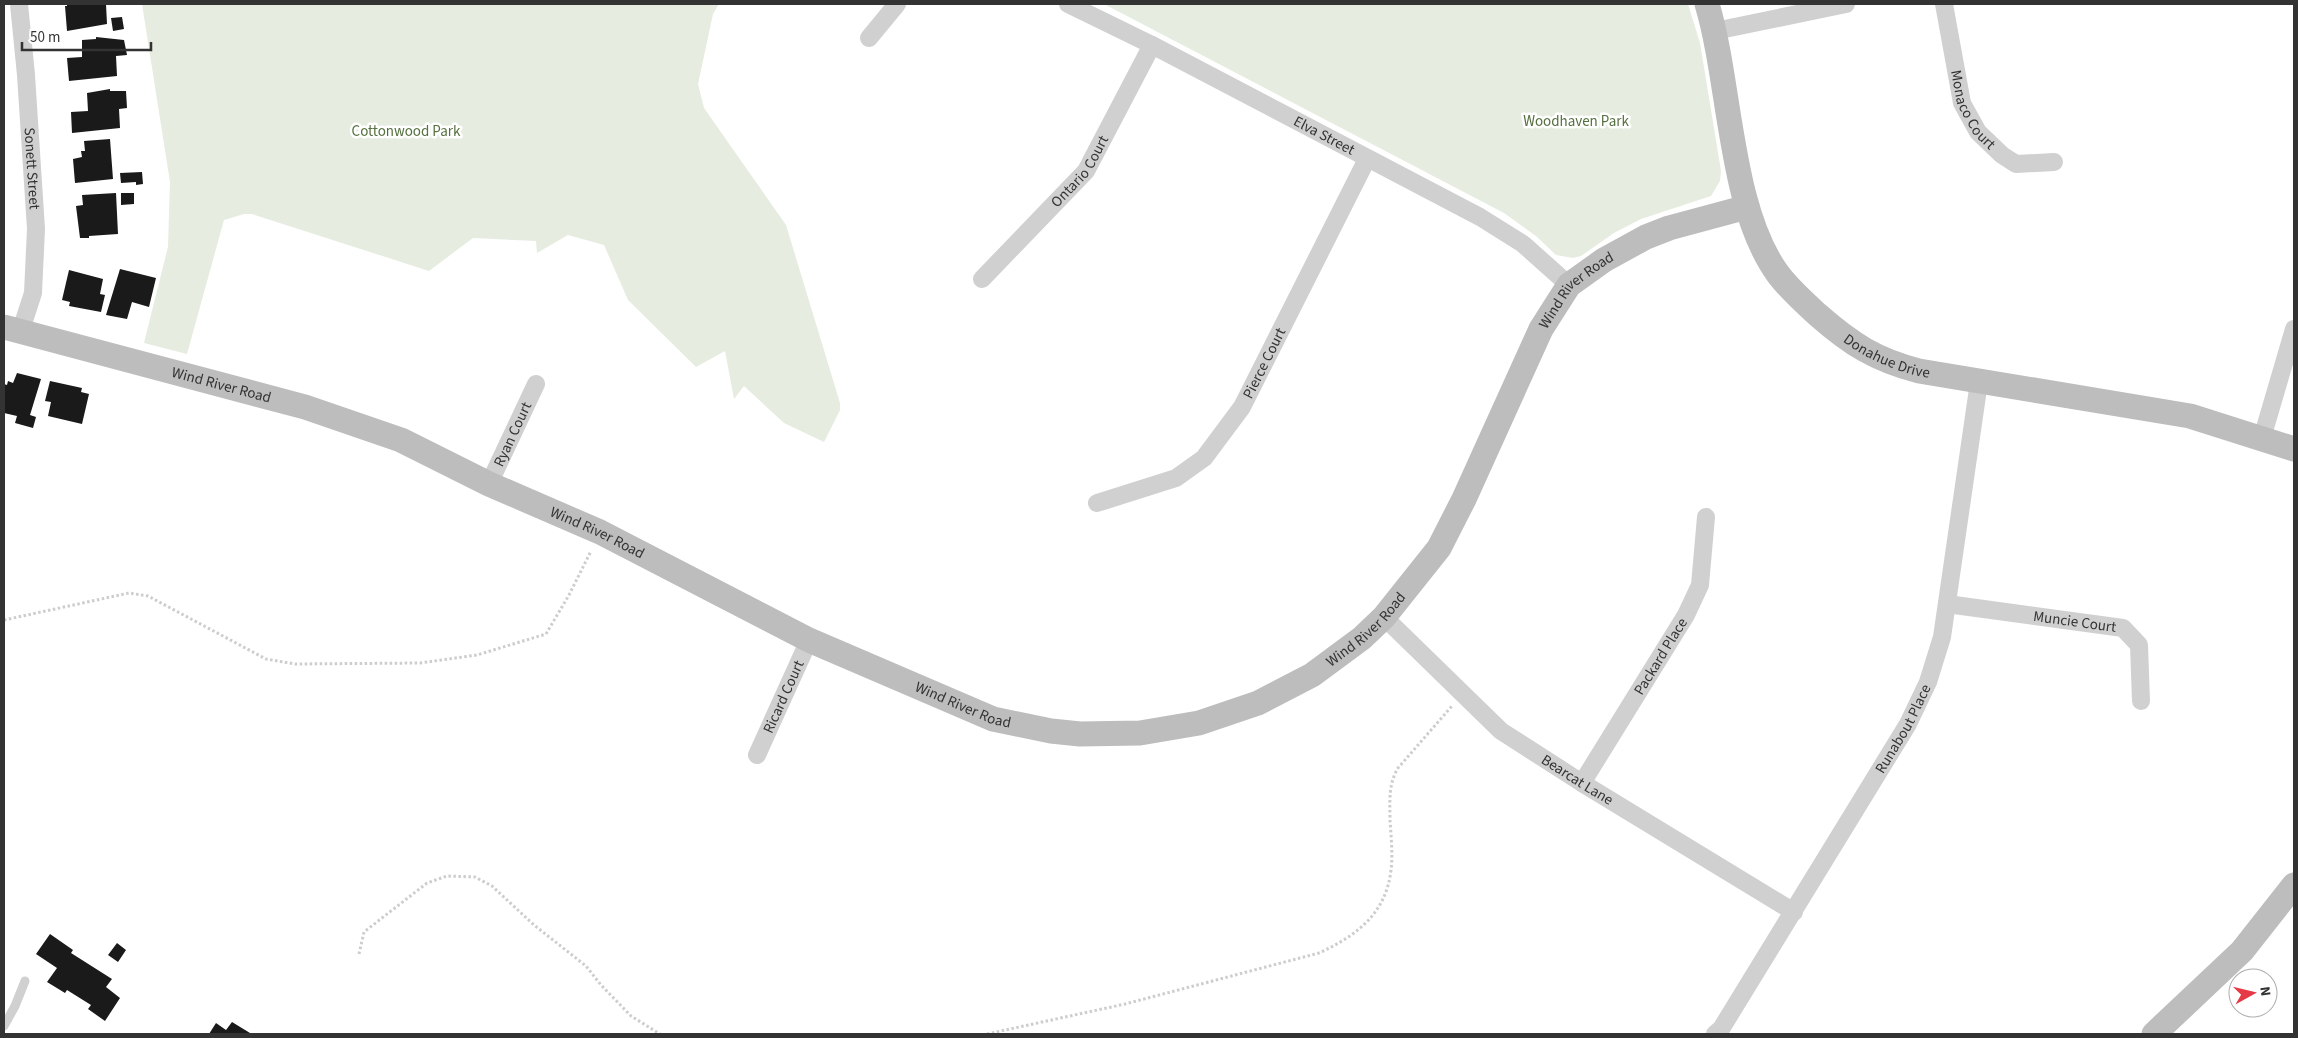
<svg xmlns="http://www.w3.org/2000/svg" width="2298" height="1038" viewBox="0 0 2298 1038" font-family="'Source Sans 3',sans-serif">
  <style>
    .green { fill: #e6ecdf }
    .building { fill: #1a1a1a }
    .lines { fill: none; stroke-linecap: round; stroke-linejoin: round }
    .path { stroke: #cdcdcd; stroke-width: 3; stroke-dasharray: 2.5 2.5; stroke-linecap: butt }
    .lane { stroke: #d0d0d0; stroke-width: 9 }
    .street { stroke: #d0d0d0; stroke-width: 18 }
    .secondary { stroke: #bdbdbd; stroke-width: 25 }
    .labels { text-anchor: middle; stroke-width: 5; stroke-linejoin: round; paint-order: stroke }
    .street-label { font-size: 15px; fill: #333; stroke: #fff }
    .park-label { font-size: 15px; fill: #56703f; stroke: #fff }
  </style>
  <rect width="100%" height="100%" fill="#fff"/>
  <path class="green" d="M 142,4 L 719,4 L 713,14 L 698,84 L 704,108 L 786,225 L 840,403 L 840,410 L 824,442 L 784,423 L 744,386 L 734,399 L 725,351 L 696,367 L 628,300 L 604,245 L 568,235 L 537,253 L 536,241 L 473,238 L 429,271 L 252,214 L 244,214 L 224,220 L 187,354 L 144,343 L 168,247 L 170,182 Z
    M 1104,4 L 1688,4 L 1700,43 L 1721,171 L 1720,181 L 1711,196 L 1641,219 L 1614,233 L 1581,256 L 1573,258 L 1556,255 L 1536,236 L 1504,213 Z"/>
  <path class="building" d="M 67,4 L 106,4 L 107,24 L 67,31 L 65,6 L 67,6 Z
    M 122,17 L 124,29 L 113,31 L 111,18 Z
    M 96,37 L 124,40 L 127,55 L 116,56 L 117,76 L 69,81 L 67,58 L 82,57 L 82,40 L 96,39 Z
    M 110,89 L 110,91 L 126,91 L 127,108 L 119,109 L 120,128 L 72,133 L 71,112 L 88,111 L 87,93 Z
    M 110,139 L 113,179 L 75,183 L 73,159 L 82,157 L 81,151 L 85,151 L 84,141 Z
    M 142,172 L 143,184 L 136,185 L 136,182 L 121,183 L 120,173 Z
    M 116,193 L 118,234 L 89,236 L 89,238 L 80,238 L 76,206 L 83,205 L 82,195 Z
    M 121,193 L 134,193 L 134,204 L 121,205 Z
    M 120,269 L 156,278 L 149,307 L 132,302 L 127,319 L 106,315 Z
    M 69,270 L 103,279 L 100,294 L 105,295 L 101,312 L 69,306 L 70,302 L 62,300 Z
    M 17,373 L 41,379 L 30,415 L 36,417 L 33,428 L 15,423 L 17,416 L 4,413 L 4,384 L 7,385 L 8,381 L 13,383 Z
    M 50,381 L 82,388 L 81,392 L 89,394 L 82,424 L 48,416 L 51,402 L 45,401 Z
    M 50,934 L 73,950 L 71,953 L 112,979 L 106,987 L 120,998 L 105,1021 L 88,1009 L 91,1005 L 67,990 L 65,993 L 47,982 L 57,968 L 36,954 Z
    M 117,943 L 126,950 L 118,962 L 108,955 Z
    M 232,1022 L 250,1033 L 249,1034 L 209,1034 L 216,1023 L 226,1030 Z"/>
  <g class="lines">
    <path class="path" d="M 4,620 L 129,593 L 148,596 L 266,659 L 295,664 L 420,663 L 477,655 L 546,634 L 569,595 L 591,551
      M 359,954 L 364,932 L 427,883 L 447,876 L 475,877 L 492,886 L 534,925 L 586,966 L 601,985 L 631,1016 L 660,1034
      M 987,1034 L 1125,1004 L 1319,953 C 1356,936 1386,914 1391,870 C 1393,854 1391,836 1390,820 C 1390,801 1388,785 1398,768 L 1452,706"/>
    <path class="lane" d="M 4,1026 L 15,1006 L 25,981"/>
    <g class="street">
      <path id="s1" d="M 19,4 L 26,75 L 36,229 L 33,293 L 20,333"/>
      <path id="s2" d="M 1068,4 L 1152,45 L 1480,217 L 1523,244 L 1569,285"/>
      <path id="s3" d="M 1944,4 L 1962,103 L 1978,132 L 2002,155 L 2016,164 L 2054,162"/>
      <path d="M 1715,31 L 1846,4"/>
      <path d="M 869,38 L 897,4"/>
      <path id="s4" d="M 982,279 L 1086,171 L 1152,45"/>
      <path d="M 2262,438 L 2294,329"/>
      <path id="s5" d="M 489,484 L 536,384"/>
      <path id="s6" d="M 1097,503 L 1176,478 L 1204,458 L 1242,407 L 1367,159"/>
      <path id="s7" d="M 1947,604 L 2123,628 L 2139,645 L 2141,701"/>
      <path id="s8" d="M 1384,617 L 1501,731 L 1582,783 L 1794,912"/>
      <path id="s9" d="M 757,755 L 809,640"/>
      <path id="s10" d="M 1582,783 L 1686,615 L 1700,585 L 1706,517"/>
      <path id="s11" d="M 1715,1034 L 1721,1029 L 1908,724 L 1928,682 L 1942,637 L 1979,382"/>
    </g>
    <g class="secondary">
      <path id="s12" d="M 1707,4 C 1731,84 1729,207 1778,274 C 1789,289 1805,303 1818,315 C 1851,344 1876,360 1919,371 L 2190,416 L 2294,449"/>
      <path id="s13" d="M 4,327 L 305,407 L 401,440 L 489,484 L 600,532 L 809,640 L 993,719 L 1051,731 L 1080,734 L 1140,733 L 1199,723 L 1258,703 L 1312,675 L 1362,638 L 1384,617 L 1439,548 L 1464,499 L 1541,329 L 1569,285 L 1604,260 L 1646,237 L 1669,228 L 1747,207"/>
      <path d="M 2154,1034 L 2242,951 L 2294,885"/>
    </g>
  </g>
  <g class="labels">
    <g class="street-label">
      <text dy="5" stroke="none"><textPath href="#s3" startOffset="111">Monaco Court</textPath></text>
      <text dy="5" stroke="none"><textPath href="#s2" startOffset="288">Elva Street</textPath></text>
      <text dy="5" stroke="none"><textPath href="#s1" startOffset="165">Sonett Street</textPath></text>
      <text dy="5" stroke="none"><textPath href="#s4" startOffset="146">Ontario Court</textPath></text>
      <text dy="5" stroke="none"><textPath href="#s13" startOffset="1875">Wind River Road</textPath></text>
      <text dy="5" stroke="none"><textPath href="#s12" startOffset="420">Donahue Drive</textPath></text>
      <text dy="5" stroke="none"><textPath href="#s6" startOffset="230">Pierce Court</textPath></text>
      <text dy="5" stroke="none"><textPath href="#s13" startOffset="225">Wind River Road</textPath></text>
      <text dy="5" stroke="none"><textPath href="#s5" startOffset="55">Ryan Court</textPath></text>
      <text dy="5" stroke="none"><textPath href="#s13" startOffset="630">Wind River Road</textPath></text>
      <text dy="5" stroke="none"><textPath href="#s7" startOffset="129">Muncie Court</textPath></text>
      <text dy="5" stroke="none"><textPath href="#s13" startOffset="1470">Wind River Road</textPath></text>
      <text dy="5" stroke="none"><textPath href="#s10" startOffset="149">Packard Place</textPath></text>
      <text dy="5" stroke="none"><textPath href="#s9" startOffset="64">Ricard Court</textPath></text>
      <text dy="5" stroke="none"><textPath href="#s13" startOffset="1035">Wind River Road</textPath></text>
      <text dy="5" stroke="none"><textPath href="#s11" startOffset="359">Runabout Place</textPath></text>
      <text dy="5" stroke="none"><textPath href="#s8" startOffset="254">Bearcat Lane</textPath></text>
    </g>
    <g class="park-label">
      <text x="1576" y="126">Woodhaven Park</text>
      <text x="406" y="136">Cottonwood Park</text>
    </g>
  </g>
  <rect width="2298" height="1038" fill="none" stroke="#333333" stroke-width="10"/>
  <g transform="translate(2253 993) rotate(82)"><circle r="24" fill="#ffffff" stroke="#adadad"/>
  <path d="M0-4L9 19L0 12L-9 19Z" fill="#e63946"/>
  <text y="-8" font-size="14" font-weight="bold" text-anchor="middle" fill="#333333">N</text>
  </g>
  <path d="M22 42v8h129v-8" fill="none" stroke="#333333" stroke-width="2.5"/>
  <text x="30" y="42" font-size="15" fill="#333333" stroke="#ffffff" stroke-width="4" paint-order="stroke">50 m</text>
</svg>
